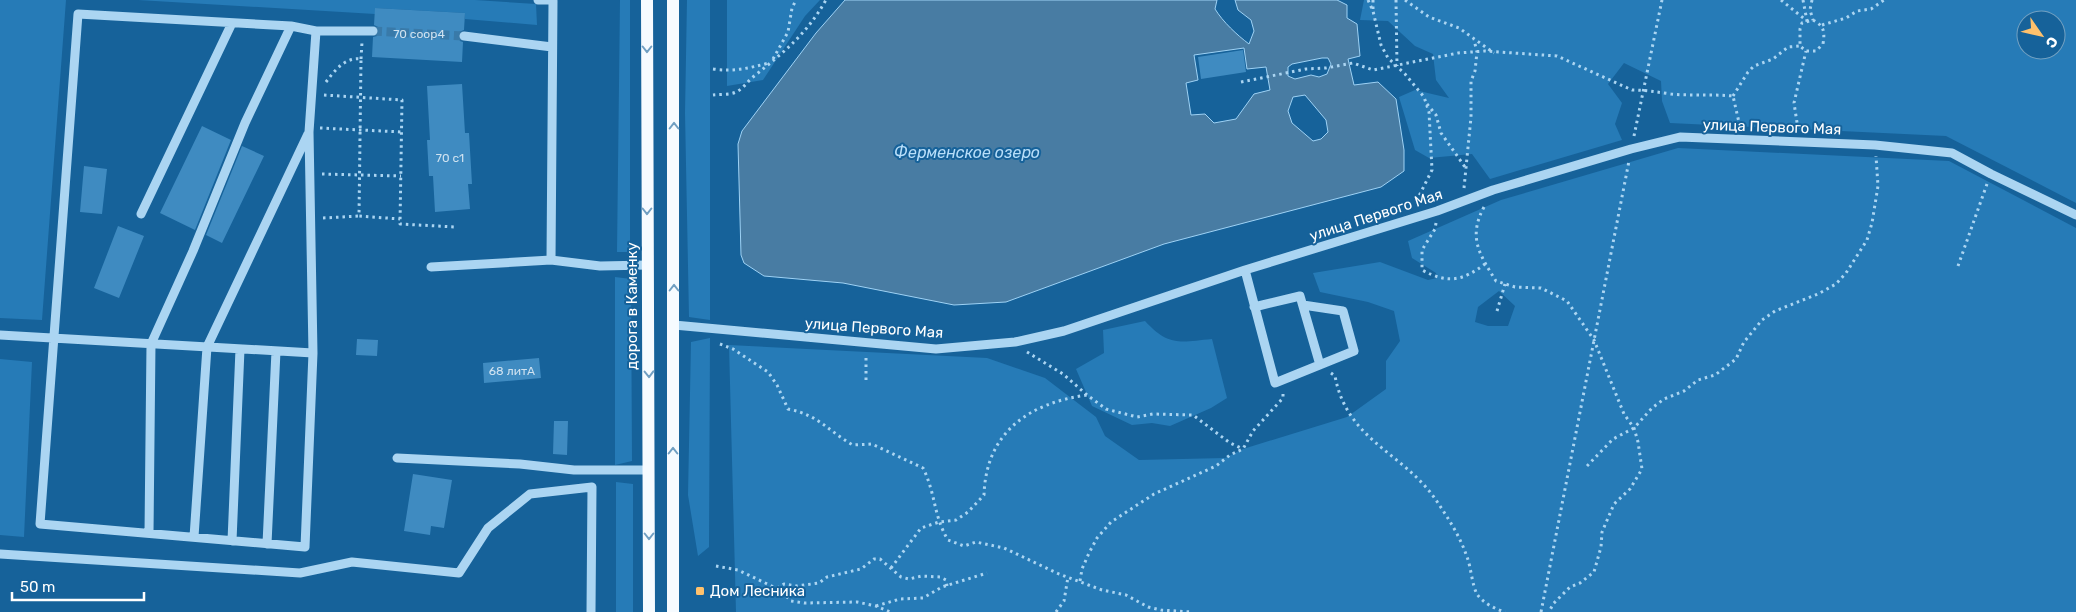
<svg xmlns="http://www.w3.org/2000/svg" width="2076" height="612" viewBox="0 0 2076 612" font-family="Rubik,sans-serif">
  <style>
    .green { fill: #267bb7; fill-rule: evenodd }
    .water { fill: #487ca3; stroke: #9ed2f5; fill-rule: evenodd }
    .building { fill: #3f8bc1 }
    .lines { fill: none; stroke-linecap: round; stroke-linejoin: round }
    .minor-tunnel { stroke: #397aa9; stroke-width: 9; stroke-dasharray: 9 4.5; stroke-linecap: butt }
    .path { stroke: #abd5f2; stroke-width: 3; stroke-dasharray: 2.5 4; stroke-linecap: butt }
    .minor { stroke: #abd5f2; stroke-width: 9 }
    .major { stroke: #f6fbff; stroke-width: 12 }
    .oneway { stroke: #709fc2 }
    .poi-dot { fill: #ffc16c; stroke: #16629a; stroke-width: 2 }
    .labels { text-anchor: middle; stroke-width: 4; stroke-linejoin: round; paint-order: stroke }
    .number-label { font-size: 12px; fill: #cfe2f0 }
    .street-label { font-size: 15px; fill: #fff; stroke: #16629a }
    .poi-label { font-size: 15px; fill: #fff; stroke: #16629a; text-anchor: start }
    .water-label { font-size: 16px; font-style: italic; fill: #b8def9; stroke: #16629a }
  </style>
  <rect width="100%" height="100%" fill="#16629a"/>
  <path class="green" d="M 0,0 L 66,0 L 42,320 L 0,318 Z
    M 138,0 L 475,0 L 536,4 L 537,25 L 465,19 L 465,13 L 375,8 L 375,14 Z
    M 620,0 L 630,0 L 630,252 L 617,252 Z
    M 687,0 L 710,0 L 710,320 L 689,317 L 685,113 Z
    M 727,0 L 820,0 L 805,16 L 763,80 L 727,86 Z
    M 1364,0 L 2076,0 L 2076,203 L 1946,136 L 1670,123 L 1662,101 L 1661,81 L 1624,63 L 1608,84 L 1622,103 L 1615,124 L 1622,140 L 1490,179 L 1472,154 L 1429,158 L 1415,150 L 1399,97 L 1415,90 L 1449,98 L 1436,80 L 1433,54 L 1415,46 L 1388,21 L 1360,20 ZM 2026,20 L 2056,20 L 2056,50 L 2026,50 Z
    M 1678,148 L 1949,161 L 2076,228 L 2076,612 L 736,612 L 729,345 L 987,358 L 1045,378 L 1096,417 L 1105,436 L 1139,460 L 1225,458 L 1243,449 L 1347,417 L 1386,389 L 1386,361 L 1400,341 L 1394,311 L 1368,302 L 1320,292 L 1313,273 L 1380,262 L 1428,280 L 1437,278 L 1436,273 L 1412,258 L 1408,241 L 1501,200 ZM 1499,291 L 1515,306 L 1508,326 L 1488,326 L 1475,322 L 1478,307 Z
    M 615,277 L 631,279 L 632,461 L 615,465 Z
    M 1145,321 C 1169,347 1180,342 1212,339 L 1227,398 L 1211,408 L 1170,426 L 1152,423 L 1132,425 L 1092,406 L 1076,369 L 1104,353 L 1103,330 Z
    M 710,338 L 709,547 L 698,556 L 688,495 L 691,342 Z
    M 0,359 L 32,362 L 24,537 L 0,535 Z
    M 616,482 L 633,484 L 633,612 L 616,612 Z"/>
  <path class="water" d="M 845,0 L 1217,0 L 1215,9 C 1223,22 1237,35 1249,44 L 1254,31 L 1251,20 L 1238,10 L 1235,0 L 1337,0 L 1347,5 L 1347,18 L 1357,24 L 1360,56 L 1348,59 L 1354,85 L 1378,82 L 1396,99 L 1404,150 L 1404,171 L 1381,187 L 1164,244 L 1006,302 L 954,305 L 843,283 L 764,276 L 744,263 L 741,255 L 738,144 L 742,131 L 816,33 ZM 1244,48 L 1247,69 L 1266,67 L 1270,90 L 1254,94 L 1236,119 L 1214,123 L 1205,114 L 1191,115 L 1186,83 L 1198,80 L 1194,55 ZM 1322,58 L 1328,58 L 1331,64 L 1327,74 L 1319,77 L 1311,75 L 1295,79 L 1288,76 L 1288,67 L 1292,64 ZM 1305,95 L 1326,120 L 1328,132 L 1321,139 L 1313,141 L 1292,123 L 1288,111 L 1293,97 Z"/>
  <path class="building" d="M 375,8 L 465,13 L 464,30 L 459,32 L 458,36 L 460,41 L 463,42 L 462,62 L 372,57 L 373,37 L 377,36 L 379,31 L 378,27 L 374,25 Z
    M 1243,50 L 1246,72 L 1201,79 L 1198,57 Z
    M 462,84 L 465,133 L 469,133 L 472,184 L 468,184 L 470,209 L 435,212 L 433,176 L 429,176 L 427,140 L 430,140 L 427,86 Z
    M 202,126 L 231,140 L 195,230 L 160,213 Z
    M 242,146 L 264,156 L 222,243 L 206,235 Z
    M 84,166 L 107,169 L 102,214 L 80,212 Z
    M 118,226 L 144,236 L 119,298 L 94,288 Z
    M 357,339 L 378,340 L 377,356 L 356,355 Z
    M 539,358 L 541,378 L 484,383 L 483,363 Z
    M 554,421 L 568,421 L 567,455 L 553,454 Z
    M 413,474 L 452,480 L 444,528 L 431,526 L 430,535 L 404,531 Z"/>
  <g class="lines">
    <path class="minor-tunnel" d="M 373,31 L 464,36"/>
    <path class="path" d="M 1368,0 L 1373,11 L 1381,45 L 1388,58 L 1405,74 L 1424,97 L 1429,112 L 1432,170 L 1415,204
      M 1373,0 L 1373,9
      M 1396,0 L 1397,66
      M 1405,0 L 1429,17 L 1459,28 L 1494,53
      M 1781,0 L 1807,21
      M 1803,0 L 1807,21
      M 1812,0 L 1810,10 L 1813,20
      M 1813,20 C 1824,26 1825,31 1823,44 L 1816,51 L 1806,51 L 1800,46 L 1800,29 L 1802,23 Z
      M 1822,25 L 1846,18 L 1857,11 L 1871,9 L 1884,0
      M 361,59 L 362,42
      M 773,59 L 788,32 L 792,8 L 796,0
      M 713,69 C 734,72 749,68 769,63
      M 326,82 C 335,70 345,57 361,59 L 359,216 L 400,219
      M 1241,82 L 1306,69 L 1326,68 L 1353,63 L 1373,70 L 1458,53 L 1485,51 L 1557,56 L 1632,90 C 1645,90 1657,92 1671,94 C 1691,96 1712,94 1733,96 L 1740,127
      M 324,95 L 402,100 L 400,224 L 456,227
      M 713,95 C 720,94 730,95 736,92 C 743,89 747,82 753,77 C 784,52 806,35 826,0
      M 1733,96 L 1748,72 L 1754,66 L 1773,59 L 1788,47 L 1800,46
      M 1427,104 L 1436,115 L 1441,133 L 1465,167
      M 320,128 L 402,132
      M 1798,129 L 1794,103 L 1806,51
      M 1634,136 L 1662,0
      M 322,174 L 401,176
      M 1464,188 L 1471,117 L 1471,81 L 1475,71 L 1477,52 L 1474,40
      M 1484,207 C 1468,237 1479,254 1496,281 L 1515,287 L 1541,288 L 1567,301 L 1594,340 L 1624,414 L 1634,428 L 1638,442 L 1642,469 L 1630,489 L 1614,504 L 1602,532 L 1601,547 L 1594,572 L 1580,583 L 1570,587 L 1553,604 L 1549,612
      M 323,218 L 359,216
      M 1436,223 L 1435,229 L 1422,250 L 1422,270 C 1448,284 1462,281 1485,264
      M 1958,266 L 1987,184
      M 1497,311 L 1505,284
      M 720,344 L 733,349 L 768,372 L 777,385 L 788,409 C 819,415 828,431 853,445 L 872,444 L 923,468 C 936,494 933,515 948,540 L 964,546 L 976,542 L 1004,548 L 1059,574 L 1102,590 L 1126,595 L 1148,607 L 1161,610 L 1191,612
      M 1027,352 L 1063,374 L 1087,395 L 1106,409 L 1137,417 L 1153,414 L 1193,415 L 1230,443 L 1243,449
      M 1331,373 L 1335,376 C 1347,441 1403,452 1436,500 C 1448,518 1460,536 1467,557 C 1471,567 1472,585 1477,594 C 1483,603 1495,609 1505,612
      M 866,380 L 866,355
      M 1587,466 L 1613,439 L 1634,428 L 1652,408 L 1664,399 L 1684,391 L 1698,380 L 1715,375 L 1736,359 L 1744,342 L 1762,320 L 1775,311 L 1818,294 L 1836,284 L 1846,273 L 1867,240 L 1872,223 L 1878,186 L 1876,156
      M 716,566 L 738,570 L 780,590 L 791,601 L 804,603 L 857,602 L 876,606 L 890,612
      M 891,568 L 921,528 L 939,522 L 956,520 L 968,512 L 984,495 C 986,432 1029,403 1087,395
      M 1080,581 L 1082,569 L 1089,553 L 1097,538 L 1111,522 L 1154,494 L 1216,466 L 1230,455 L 1243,449 L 1253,431 L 1283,398 L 1283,392
      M 777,588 L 784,584 L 797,586 L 819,583 L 827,577 L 861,569 L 874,559 L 880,559 L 901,577 L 909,579 L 922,576 L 940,577 L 946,580 L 947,586
      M 876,606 L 900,599 L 923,598 L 942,587 L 987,573
      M 1056,612 L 1064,601 L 1068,577
      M 1541,612 L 1629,161"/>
    <path class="minor" d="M 538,0 L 553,0
      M 316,31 L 291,26 L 78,14 L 40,524 L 305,547 L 313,353 L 309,132 L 316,31 L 373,31
      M 464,36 L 552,47
      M 141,214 L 232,23
      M 551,260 L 553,1
      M 431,267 L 551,260 L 600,266 L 648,265
      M 1245,270 L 1275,383 L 1354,351 L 1343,311 L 1303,305
      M 1254,307 L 1300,296 L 1320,365
      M 674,325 L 936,349 L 1015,342 L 1064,331 L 1245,270 L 1437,211 L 1493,190 L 1631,149 L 1680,137 L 1875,145 L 1952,153 L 1991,174 L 2076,215
      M 0,335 L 313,353
      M 397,458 L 520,464 L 574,470 L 649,470
      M 149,533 L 151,344 L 193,251 L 245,123 L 291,26
      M 194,537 L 207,347 L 308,134
      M 232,541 L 240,349
      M 267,544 L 276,351
      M 0,554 L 300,573 L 352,562 L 459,573 L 488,528 L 530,494 L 592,487 L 591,612"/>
    <path class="major" d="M 647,0 L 649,612
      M 673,612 L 673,0"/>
  </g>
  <defs><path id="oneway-chevron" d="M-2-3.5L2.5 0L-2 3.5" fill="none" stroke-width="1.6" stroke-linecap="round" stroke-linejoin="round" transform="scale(1.25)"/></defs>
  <g class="oneway">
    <use href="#oneway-chevron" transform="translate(647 49) rotate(90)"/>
    <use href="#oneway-chevron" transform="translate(674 126) rotate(-90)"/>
    <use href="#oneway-chevron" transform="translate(647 211) rotate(90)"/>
    <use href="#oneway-chevron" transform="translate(674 288) rotate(-90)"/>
    <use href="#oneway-chevron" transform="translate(649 374) rotate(89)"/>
    <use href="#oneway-chevron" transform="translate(673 451) rotate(-90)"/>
    <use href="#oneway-chevron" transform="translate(649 536) rotate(90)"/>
  </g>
  <rect class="poi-dot" x="695" y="586" width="10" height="10" rx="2.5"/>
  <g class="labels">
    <g class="number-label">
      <text x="419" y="38">70 соор4</text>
      <text x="450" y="162">70 с1</text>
      <text x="512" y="375">68 литА</text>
    </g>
    <g class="street-label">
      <text transform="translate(1772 127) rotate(2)" y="5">улица Первого Мая</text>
      <text transform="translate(1376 215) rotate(-18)" y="5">улица Первого Мая</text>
      <text transform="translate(632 306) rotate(-90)" y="5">дорога в Каменку</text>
      <text transform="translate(874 328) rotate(4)" y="5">улица Первого Мая</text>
    </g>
    <g class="poi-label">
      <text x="710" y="596">Дом Лесника</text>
    </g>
    <g class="water-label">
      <text x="967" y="158">Ферменское озеро</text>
    </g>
  </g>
  <g transform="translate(2041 35) rotate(124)"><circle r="24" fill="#16629a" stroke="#73a1c2"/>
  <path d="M0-4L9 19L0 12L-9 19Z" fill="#ffc16c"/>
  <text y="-8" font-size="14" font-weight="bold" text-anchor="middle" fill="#ffffff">С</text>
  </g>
  <path d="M12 592v8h132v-8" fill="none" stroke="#ffffff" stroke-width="2.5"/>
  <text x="20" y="592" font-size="15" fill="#ffffff" stroke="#16629a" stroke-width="4" paint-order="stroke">50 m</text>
</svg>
